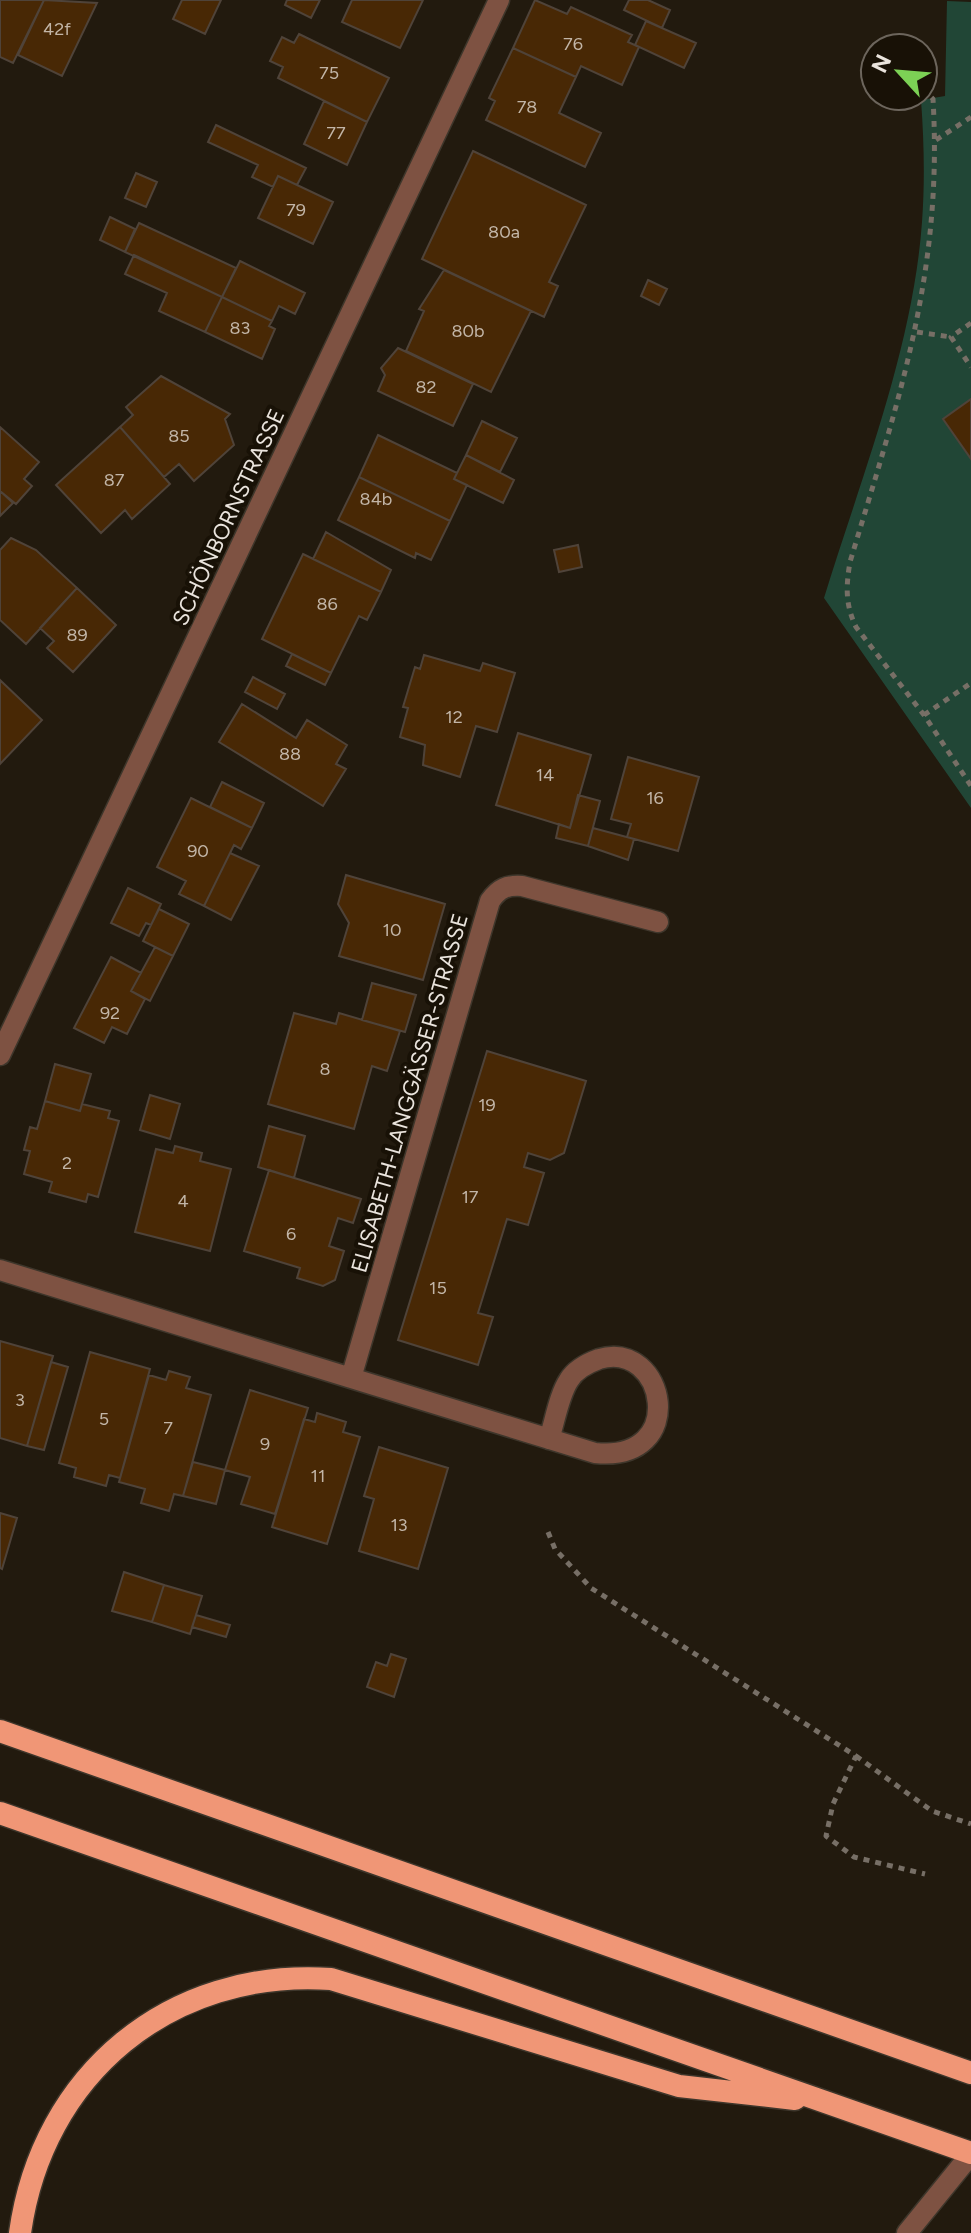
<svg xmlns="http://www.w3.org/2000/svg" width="971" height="2233" viewBox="0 0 971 2233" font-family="Figtree,sans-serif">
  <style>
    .green { fill: #214636 }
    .building { fill: #482805; stroke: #4f4339; stroke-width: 2 }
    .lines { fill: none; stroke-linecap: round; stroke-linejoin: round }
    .minor-casing { stroke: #3e362b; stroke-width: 23 }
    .tertiary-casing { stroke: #3e362b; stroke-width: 23 }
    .trunk-casing { stroke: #3e362b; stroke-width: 25 }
    .path { stroke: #776f66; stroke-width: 5; stroke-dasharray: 6 6; stroke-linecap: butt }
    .minor { stroke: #7e5242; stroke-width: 20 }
    .tertiary { stroke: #7e5242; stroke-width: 20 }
    .trunk { stroke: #f09676; stroke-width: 22 }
    .labels { text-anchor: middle; stroke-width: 8; stroke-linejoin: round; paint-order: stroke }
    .number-label { font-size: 18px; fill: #c2b5a7 }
    .street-label { font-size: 22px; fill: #eae4dd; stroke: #181106 }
  </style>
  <rect width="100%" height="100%" fill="#221a0e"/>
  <path class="green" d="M 947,1 L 971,2 L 971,808 L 824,598 C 861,478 913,348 922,222 C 925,181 924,141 921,100 L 945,96 Z"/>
  <path class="building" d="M 0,0 L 44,0 L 13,63 L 0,57 Z
    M 44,0 L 97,3 L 62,76 L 18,55 Z
    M 182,0 L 221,0 L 205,34 L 173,19 Z
    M 287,0 L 320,0 L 311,18 L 285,5 Z
    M 352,0 L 423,0 L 400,48 L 342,22 Z
    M 535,0 L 567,14 L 571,7 L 632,35 L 628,42 L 639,47 L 622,85 L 581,66 L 576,77 L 513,48 Z
    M 629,0 L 648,0 L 670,10 L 662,28 L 624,10 Z
    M 646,21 L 696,43 L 684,68 L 635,45 Z
    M 299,34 L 389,78 L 367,122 L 278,78 L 283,67 L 270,61 L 282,37 L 294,43 Z
    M 513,48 L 576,77 L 559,113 L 601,133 L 585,167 L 486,120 L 495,101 L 489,98 Z
    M 324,101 L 367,122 L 347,165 L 304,144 Z
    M 216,125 L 306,168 L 297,185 L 278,176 L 273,187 L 252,177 L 258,165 L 208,142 Z
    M 473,151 L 586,205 L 549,282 L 558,286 L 544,317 L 422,259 Z
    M 136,173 L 157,182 L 146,207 L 125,198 Z
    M 278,176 L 333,202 L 313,244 L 258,218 Z
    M 110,217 L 135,229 L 125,252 L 100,240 Z
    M 139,223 L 236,268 L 222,297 L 125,252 Z
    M 134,255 L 222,297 L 205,332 L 159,311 L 167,293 L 125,274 Z
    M 240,261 L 305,293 L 295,314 L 279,306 L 272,321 L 222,297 Z
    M 444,270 L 531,311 L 491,392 L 406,351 L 424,311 L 419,309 Z
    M 648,280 L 667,289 L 659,305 L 641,296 Z
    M 222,297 L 272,321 L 269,326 L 275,329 L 262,359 L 205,332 Z
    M 398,348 L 473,384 L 453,426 L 378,391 L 385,375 L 381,368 Z
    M 161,376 L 230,414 L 225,419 L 234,445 L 194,481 L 179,464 L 164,477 L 120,427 L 133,415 L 126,407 Z
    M 971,399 L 971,459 L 943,419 Z
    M 482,421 L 517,438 L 500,472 L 466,455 Z
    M 0,427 L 39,462 L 24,479 L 32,486 L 16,504 L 0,491 Z
    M 120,427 L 170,484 L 132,519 L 125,510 L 101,533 L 56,485 Z
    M 378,435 L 457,473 L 454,479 L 467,485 L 450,521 L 359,477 Z
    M 466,455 L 514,480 L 503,503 L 454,479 Z
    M 359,477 L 450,521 L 431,560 L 416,553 L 415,558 L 338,520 Z
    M 0,491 L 13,503 L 0,516 Z
    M 326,532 L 391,570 L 381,592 L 313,559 Z
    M 11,538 L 36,550 L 77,588 L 26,644 L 0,620 L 0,550 Z
    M 578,545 L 582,567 L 559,572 L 554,550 Z
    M 303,554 L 381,592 L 367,620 L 359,616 L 331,673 L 262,639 Z
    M 77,588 L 116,625 L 73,672 L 47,648 L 54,641 L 40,628 Z
    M 292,654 L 331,673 L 325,685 L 286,666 Z
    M 424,655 L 480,671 L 483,663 L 515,673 L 497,732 L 476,726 L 460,777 L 423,765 L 425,745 L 400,737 L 408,708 L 403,707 L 415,667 L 420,669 Z
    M 253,677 L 285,694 L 277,709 L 245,692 Z
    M 0,680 L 42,720 L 0,764 Z
    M 242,704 L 296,738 L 307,720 L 347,745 L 336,764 L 346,769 L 323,806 L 219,742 Z
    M 518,733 L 591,755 L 570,828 L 496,805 Z
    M 628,757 L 699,777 L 678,851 L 627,837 L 631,824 L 611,819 Z
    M 222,782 L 264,803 L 252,828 L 210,807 Z
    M 578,795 L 600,801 L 588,846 L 556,838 L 559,824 L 570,828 Z
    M 191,798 L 252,828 L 241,849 L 234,845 L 204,906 L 179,894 L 186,881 L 157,867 Z
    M 593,828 L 634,839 L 628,860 L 588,846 Z
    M 230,853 L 259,866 L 231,920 L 204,906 Z
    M 346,875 L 445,904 L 423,980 L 339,956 L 349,923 L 338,904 Z
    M 128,888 L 161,904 L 151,925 L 146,923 L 139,936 L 111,923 Z
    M 159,909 L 189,924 L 173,956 L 143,941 Z
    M 155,947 L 173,956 L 150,1001 L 131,991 Z
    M 111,957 L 141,973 L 131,991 L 145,999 L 127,1034 L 112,1027 L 104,1043 L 74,1028 Z
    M 372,983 L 416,995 L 405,1032 L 362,1020 Z
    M 294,1013 L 336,1024 L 339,1013 L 400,1031 L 387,1071 L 372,1066 L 354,1129 L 268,1104 Z
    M 487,1051 L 586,1081 L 564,1153 L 550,1160 L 528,1153 L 524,1167 L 544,1173 L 528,1225 L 507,1219 L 478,1313 L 493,1317 L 478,1365 L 398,1340 Z
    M 55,1064 L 91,1074 L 80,1111 L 45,1101 Z
    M 150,1095 L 180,1104 L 170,1139 L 140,1130 Z
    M 45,1101 L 80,1111 L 82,1104 L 110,1111 L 108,1118 L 119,1121 L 98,1197 L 88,1194 L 86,1202 L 49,1192 L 52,1182 L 24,1174 L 30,1151 L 24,1150 L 30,1127 L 37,1129 Z
    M 269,1126 L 305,1136 L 294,1178 L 258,1167 Z
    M 175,1146 L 202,1153 L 200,1161 L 231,1169 L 210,1251 L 135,1232 L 156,1149 L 173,1153 Z
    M 269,1170 L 361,1199 L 353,1223 L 338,1218 L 329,1246 L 344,1251 L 335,1280 L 323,1286 L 297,1278 L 300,1268 L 244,1251 Z
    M 0,1341 L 53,1356 L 27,1446 L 0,1438 Z
    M 90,1352 L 150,1369 L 120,1478 L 109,1475 L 106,1486 L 74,1477 L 76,1468 L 59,1463 Z
    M 51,1362 L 68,1367 L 44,1450 L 27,1446 Z
    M 169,1371 L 190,1377 L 186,1388 L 211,1395 L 183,1496 L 174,1494 L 169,1511 L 141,1503 L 145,1489 L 119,1482 L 149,1375 L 166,1380 Z
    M 250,1390 L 308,1408 L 275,1514 L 241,1504 L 250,1477 L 225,1470 Z
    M 317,1413 L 346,1422 L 343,1432 L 360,1437 L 327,1544 L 272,1527 L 304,1419 L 315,1422 Z
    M 379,1447 L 448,1468 L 418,1569 L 359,1551 L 374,1499 L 364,1496 Z
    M 193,1462 L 225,1470 L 216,1504 L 183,1496 Z
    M 0,1513 L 17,1518 L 2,1569 L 0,1568 Z
    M 124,1572 L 164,1585 L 152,1622 L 112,1611 Z
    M 164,1585 L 202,1596 L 190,1634 L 152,1622 Z
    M 196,1615 L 230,1625 L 226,1637 L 192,1627 Z
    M 391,1654 L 406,1659 L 394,1697 L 367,1687 L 376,1662 L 387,1666 Z"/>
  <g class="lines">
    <defs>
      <path id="minor" d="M 0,1055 L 499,0
        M 0,1270 L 595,1453 C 690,1463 666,1339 599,1359 C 588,1363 575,1370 569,1380 C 559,1395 555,1421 549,1439
        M 351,1378 L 490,901 C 499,888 507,885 522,886 L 658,922"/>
      <path id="tertiary" d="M 907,2233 L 971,2154"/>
      <path id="trunk" d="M 0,1731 L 971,2073
        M 0,1813 L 971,2153
        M 20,2233 C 42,2074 170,1968 331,1979 L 679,2086 L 795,2099"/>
    </defs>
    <use href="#minor" class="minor-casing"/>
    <use href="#tertiary" class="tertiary-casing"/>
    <use href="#trunk" class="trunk-casing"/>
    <path class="path" d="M 923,89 L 933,99 C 943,272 899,399 850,562 C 846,586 845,604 856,627 L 924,715 L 971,786
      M 936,140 L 971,117
      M 971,323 L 951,337 L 971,367
      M 917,332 L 951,337
      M 924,715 L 971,683
      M 548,1532 L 555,1549 L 591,1588 L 856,1756 L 833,1804 L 826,1836 L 854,1857 L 925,1874
      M 856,1756 L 932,1811 L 971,1824"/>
    <use href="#minor" class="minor"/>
    <use href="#tertiary" class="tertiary"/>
    <use href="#trunk" class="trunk"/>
  </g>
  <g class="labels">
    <g class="number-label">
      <text x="57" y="35">42f</text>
      <text x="573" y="50">76</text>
      <text x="329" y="79">75</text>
      <text x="527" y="113">78</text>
      <text x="336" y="139">77</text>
      <text x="296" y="216">79</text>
      <text x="504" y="238">80a</text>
      <text x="240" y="334">83</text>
      <text x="468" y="337">80b</text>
      <text x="426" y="393">82</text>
      <text x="179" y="442">85</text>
      <text x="114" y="486">87</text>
      <text x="376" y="505">84b</text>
      <text x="327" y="610">86</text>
      <text x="77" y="641">89</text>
      <text x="454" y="723">12</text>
      <text x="290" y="760">88</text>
      <text x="545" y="781">14</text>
      <text x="655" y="804">16</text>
      <text x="198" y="857">90</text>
      <text x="392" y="936">10</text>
      <text x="110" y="1019">92</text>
      <text x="325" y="1075">8</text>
      <text x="487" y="1111">19</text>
      <text x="67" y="1169">2</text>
      <text x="470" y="1203">17</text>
      <text x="183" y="1207">4</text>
      <text x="291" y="1240">6</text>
      <text x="438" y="1294">15</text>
      <text x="20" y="1406">3</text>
      <text x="104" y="1425">5</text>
      <text x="168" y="1434">7</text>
      <text x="265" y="1450">9</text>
      <text x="318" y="1482">11</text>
      <text x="399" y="1531">13</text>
    </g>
    <g class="street-label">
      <text transform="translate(228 517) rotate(-65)" y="8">SCHÖNBORNSTRASSE</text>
      <text transform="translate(409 1093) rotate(-74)" y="8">ELISABETH-LANGGÄSSER-STRASSE</text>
    </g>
  </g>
  <g transform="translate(899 72) rotate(296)"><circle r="38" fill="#181106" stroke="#6c655c" stroke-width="2"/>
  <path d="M0-6L14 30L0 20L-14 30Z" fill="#7cd155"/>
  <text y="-12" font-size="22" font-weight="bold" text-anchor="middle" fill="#eae4dd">N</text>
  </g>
</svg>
